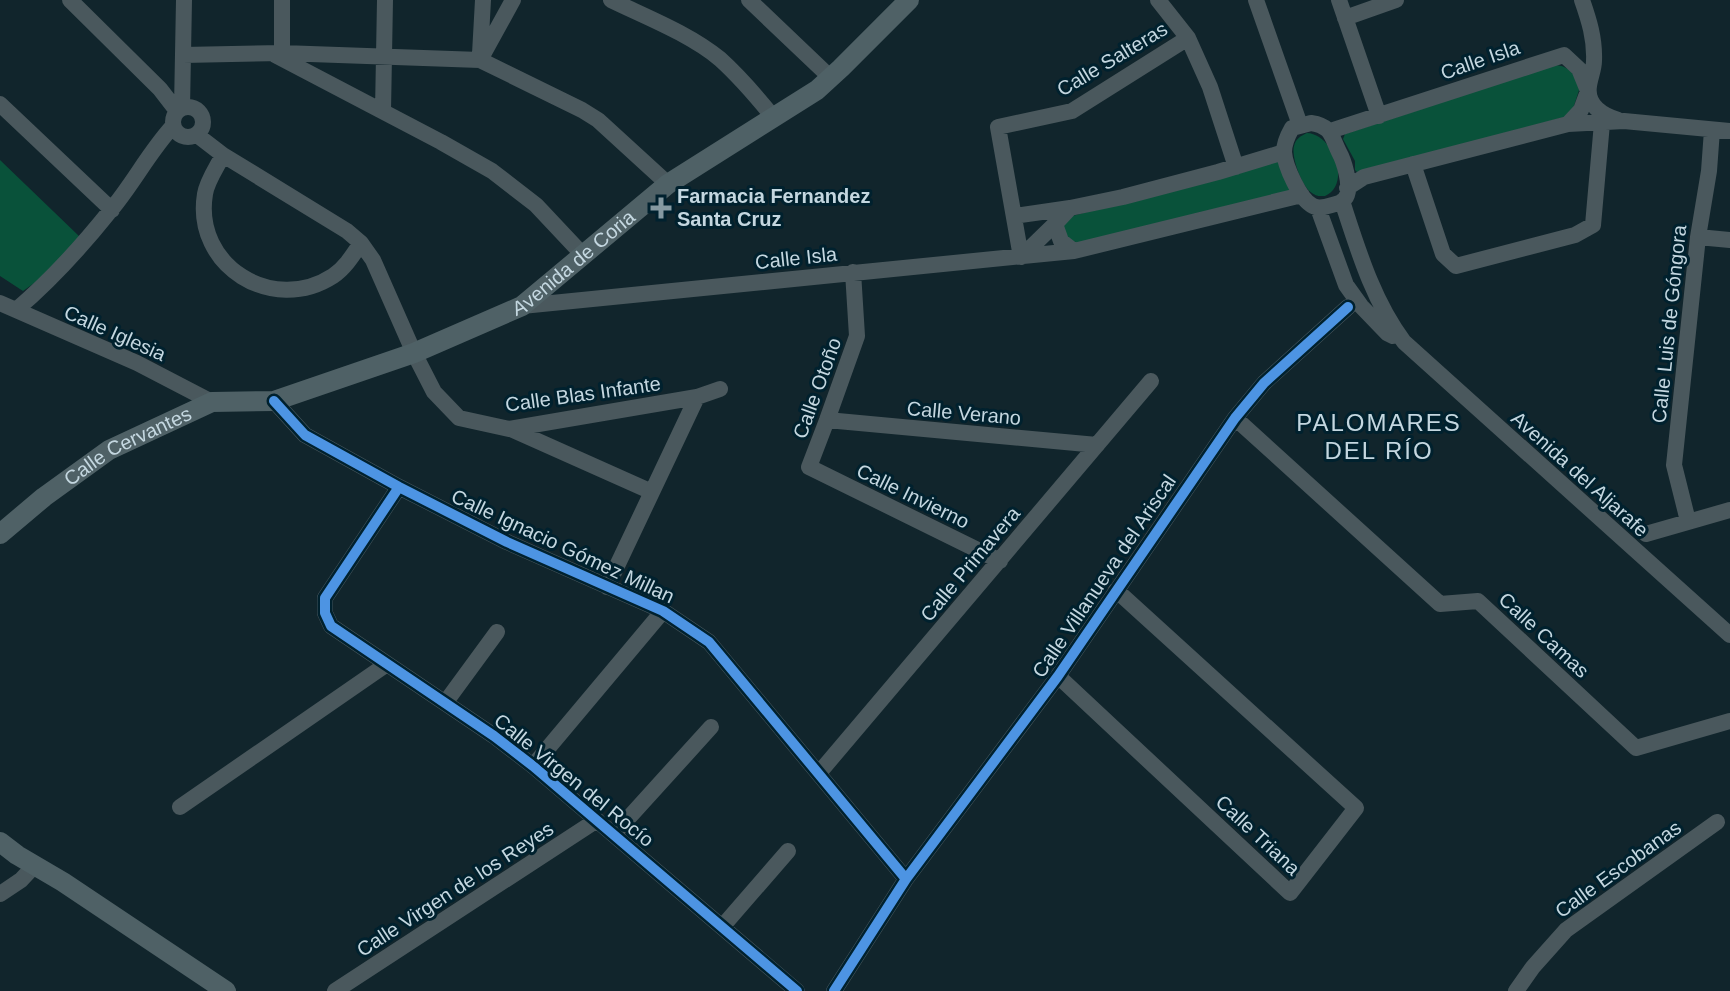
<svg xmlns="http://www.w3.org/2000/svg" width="1730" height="991" viewBox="0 0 1730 991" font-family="Arial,sans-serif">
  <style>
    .green { fill: #09523a }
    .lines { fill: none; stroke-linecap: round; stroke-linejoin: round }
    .minor { stroke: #4a585d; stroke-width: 16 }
    .major { stroke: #4f6166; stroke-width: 20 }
    .cycleway-casing { stroke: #00212e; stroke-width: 15 }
    .cycleway { stroke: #4d94e3; stroke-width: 10 }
    .poi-dot { fill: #8599a1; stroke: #00212e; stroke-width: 3 }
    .labels { text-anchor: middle; stroke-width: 6; stroke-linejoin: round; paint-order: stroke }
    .street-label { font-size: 20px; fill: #c4d7e0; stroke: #00212e }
    .poi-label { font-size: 20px; font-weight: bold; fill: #c4d7e0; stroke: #00212e; text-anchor: start }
    .quarter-label { font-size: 24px; letter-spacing: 2px; fill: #c4d7e0; stroke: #00212e }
  </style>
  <rect width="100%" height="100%" fill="#11252c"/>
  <path class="green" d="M 1555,65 C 1570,66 1575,75 1580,87 L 1573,109 L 1568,116 L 1359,174 L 1355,170 L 1355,161 L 1343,139 L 1345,134 Z
    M 1307,133 C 1333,134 1352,184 1325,196 C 1319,196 1318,197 1312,193 C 1302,187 1291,157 1294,146 C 1296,138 1301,136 1307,133 Z
    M 0,160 L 80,237 L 40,279 L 23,291 L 0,276 Z
    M 1279,160 L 1293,192 L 1079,243 L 1069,240 L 1064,235 L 1063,224 L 1069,217 L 1076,215 Z"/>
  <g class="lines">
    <path class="minor" d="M 70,0 L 160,89 L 177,111
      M 611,0 C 646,17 690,34 720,59 C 740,77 757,97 774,118
      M 749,0 L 831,78
      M 1158,0 L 1188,38 L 1210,87 L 1236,167
      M 1256,0 L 1300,125
      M 1339,0 L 1379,116
      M 1582,0 C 1589,20 1595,39 1594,61 C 1594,69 1590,78 1589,86 C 1586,105 1602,115 1618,120
      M 1345,18 L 1396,0
      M 282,53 L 282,0
      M 480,54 L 483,0
      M 183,55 L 282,53 L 480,60 L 582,110 L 598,120 L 668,184
      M 275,55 L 441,142 L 492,171 L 536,205 L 583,255
      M 480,60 L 513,0
      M 0,104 L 112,210
      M173 122a15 15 0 1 1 30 0a15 15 0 1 1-30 0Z
      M 182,108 L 184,0
      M 383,111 L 385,0
      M 1311,123 C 1331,126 1331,135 1339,152 C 1344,161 1351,184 1347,195 C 1345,201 1337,204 1332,205 C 1326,207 1319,209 1313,206 C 1300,200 1285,166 1284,152 C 1284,143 1288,135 1292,128 Z
      M 1568,124 L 1624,121 L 1730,131
      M 1330,131 L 1564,55 L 1579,69 L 1588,91 L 1581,110 L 1568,124 L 1364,177 L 1347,188
      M 197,135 L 223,155 L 347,231 L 361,243 L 373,260 L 414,353 L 434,392 L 459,418 L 509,429 L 697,397
      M 1284,152 L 1218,172 L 1123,197 L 1070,208 L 1055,224 L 1061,241 L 1074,251 L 1302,195
      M 223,155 C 217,167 207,181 205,194 C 193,266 273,315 333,276 C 345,268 353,255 361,243
      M 1413,164 L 1443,254 L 1456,266 L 1575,235 L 1593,225 L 1602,123
      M 1342,201 C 1358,250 1373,301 1404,342 L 1730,635
      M 1318,208 L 1346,285 L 1361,306 L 1387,333 L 1393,336
      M 1014,216 L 1070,208
      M 1698,237 L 1730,240
      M 1021,257 L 998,127 L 1072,111 L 1188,38
      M 1021,257 L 1055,224
      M 853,272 L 857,336 L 827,420 L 809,467 L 1000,561
      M 0,303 L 137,363 L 212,402
      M 522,306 L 1074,251
      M 16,310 C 50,281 82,246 110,211 C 133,184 149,152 173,126
      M 274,401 L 305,435 L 399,487 L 507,542 L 663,611 L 709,642 L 906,879
      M 1235,418 L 1440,604 L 1478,601 L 1636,748 L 1730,721
      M 827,420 L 1097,445
      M 511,429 L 652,492
      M 399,487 L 325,598 L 325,613 L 331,626 L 494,736 L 533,766 L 797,991
      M 1688,521 L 1674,465 L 1698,237 L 1709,171 L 1712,130
      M 1646,534 L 1730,510
      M 607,587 L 697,397 L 720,389
      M 1058,676 L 1290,893 L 1356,808 L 1116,590
      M 445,703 L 497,632
      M 533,766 L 663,611
      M 819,773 L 1151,381
      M 180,807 L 387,664
      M 614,834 L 711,727
      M 0,894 L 21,880 L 35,865
      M 722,927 L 788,851
      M 335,991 L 597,820
      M 834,991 L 906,879 L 1058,676 L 1235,418 L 1264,383 L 1348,307
      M 1516,991 L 1533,967 L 1566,930 L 1717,822"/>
    <g class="major">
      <path id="s1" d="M 0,534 L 44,497 L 109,450 L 212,402 L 274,401 L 414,353 L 522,306 L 668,184 L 817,90 L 841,68 L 909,0"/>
      <path d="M 0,842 L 17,855 L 63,882 L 226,991"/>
    </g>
    <defs>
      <path id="cycleway" d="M 274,401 L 305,435 L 399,487 L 507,542 L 663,611 L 709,642 L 906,879
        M 399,487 L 325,598 L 325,613 L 331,626 L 494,736 L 533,766 L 797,991
        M 834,991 L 906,879 L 1058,676 L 1235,418 L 1264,383 L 1348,307"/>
    </defs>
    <use href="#cycleway" class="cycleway-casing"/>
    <use href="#cycleway" class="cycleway"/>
  </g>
  <path class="poi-dot" d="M657 196h8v8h8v8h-8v8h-8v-8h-8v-8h8z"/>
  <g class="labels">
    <g class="street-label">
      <text transform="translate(1112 59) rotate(-31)" y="7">Calle Salteras</text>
      <text transform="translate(1480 60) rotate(-19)" y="7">Calle Isla</text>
      <text transform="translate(796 258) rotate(-6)" y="7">Calle Isla</text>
      <text dy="7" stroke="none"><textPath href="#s1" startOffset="646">Avenida de Coria</textPath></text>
      <text transform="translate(1669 324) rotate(-84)" y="7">Calle Luis de Góngora</text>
      <text transform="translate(115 333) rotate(24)" y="7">Calle Iglesia</text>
      <text transform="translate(817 388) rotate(-70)" y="7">Calle Otoño</text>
      <text transform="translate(583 394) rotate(-8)" y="7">Calle Blas Infante</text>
      <text transform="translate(964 413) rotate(5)" y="7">Calle Verano</text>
      <text dy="7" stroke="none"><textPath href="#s1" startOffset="156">Calle Cervantes</textPath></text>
      <text transform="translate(1580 474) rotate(42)" y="7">Avenida del Aljarafe</text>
      <text transform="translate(913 496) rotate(26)" y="7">Calle Invierno</text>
      <text transform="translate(563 546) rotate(25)" y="7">Calle Ignacio Gómez Millan</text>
      <text transform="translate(970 564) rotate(-50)" y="7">Calle Primavera</text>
      <text transform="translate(1104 576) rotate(-56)" y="7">Calle Villanueva del Ariscal</text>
      <text transform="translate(1544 635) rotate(43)" y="7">Calle Camas</text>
      <text transform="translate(574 780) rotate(39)" y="7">Calle Virgen del Rocío</text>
      <text transform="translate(1258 835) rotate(43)" y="7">Calle Triana</text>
      <text transform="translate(1618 869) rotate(-36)" y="7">Calle Escobanas</text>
      <text transform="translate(455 889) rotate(-33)" y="7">Calle Virgen de los Reyes</text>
    </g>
    <g class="poi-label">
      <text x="677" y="203">Farmacia Fernandez<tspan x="677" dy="23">Santa Cruz</tspan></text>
    </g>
    <g class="quarter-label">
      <text x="1379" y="431">PALOMARES<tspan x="1379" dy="28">DEL RÍO</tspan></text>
    </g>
  </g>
</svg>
